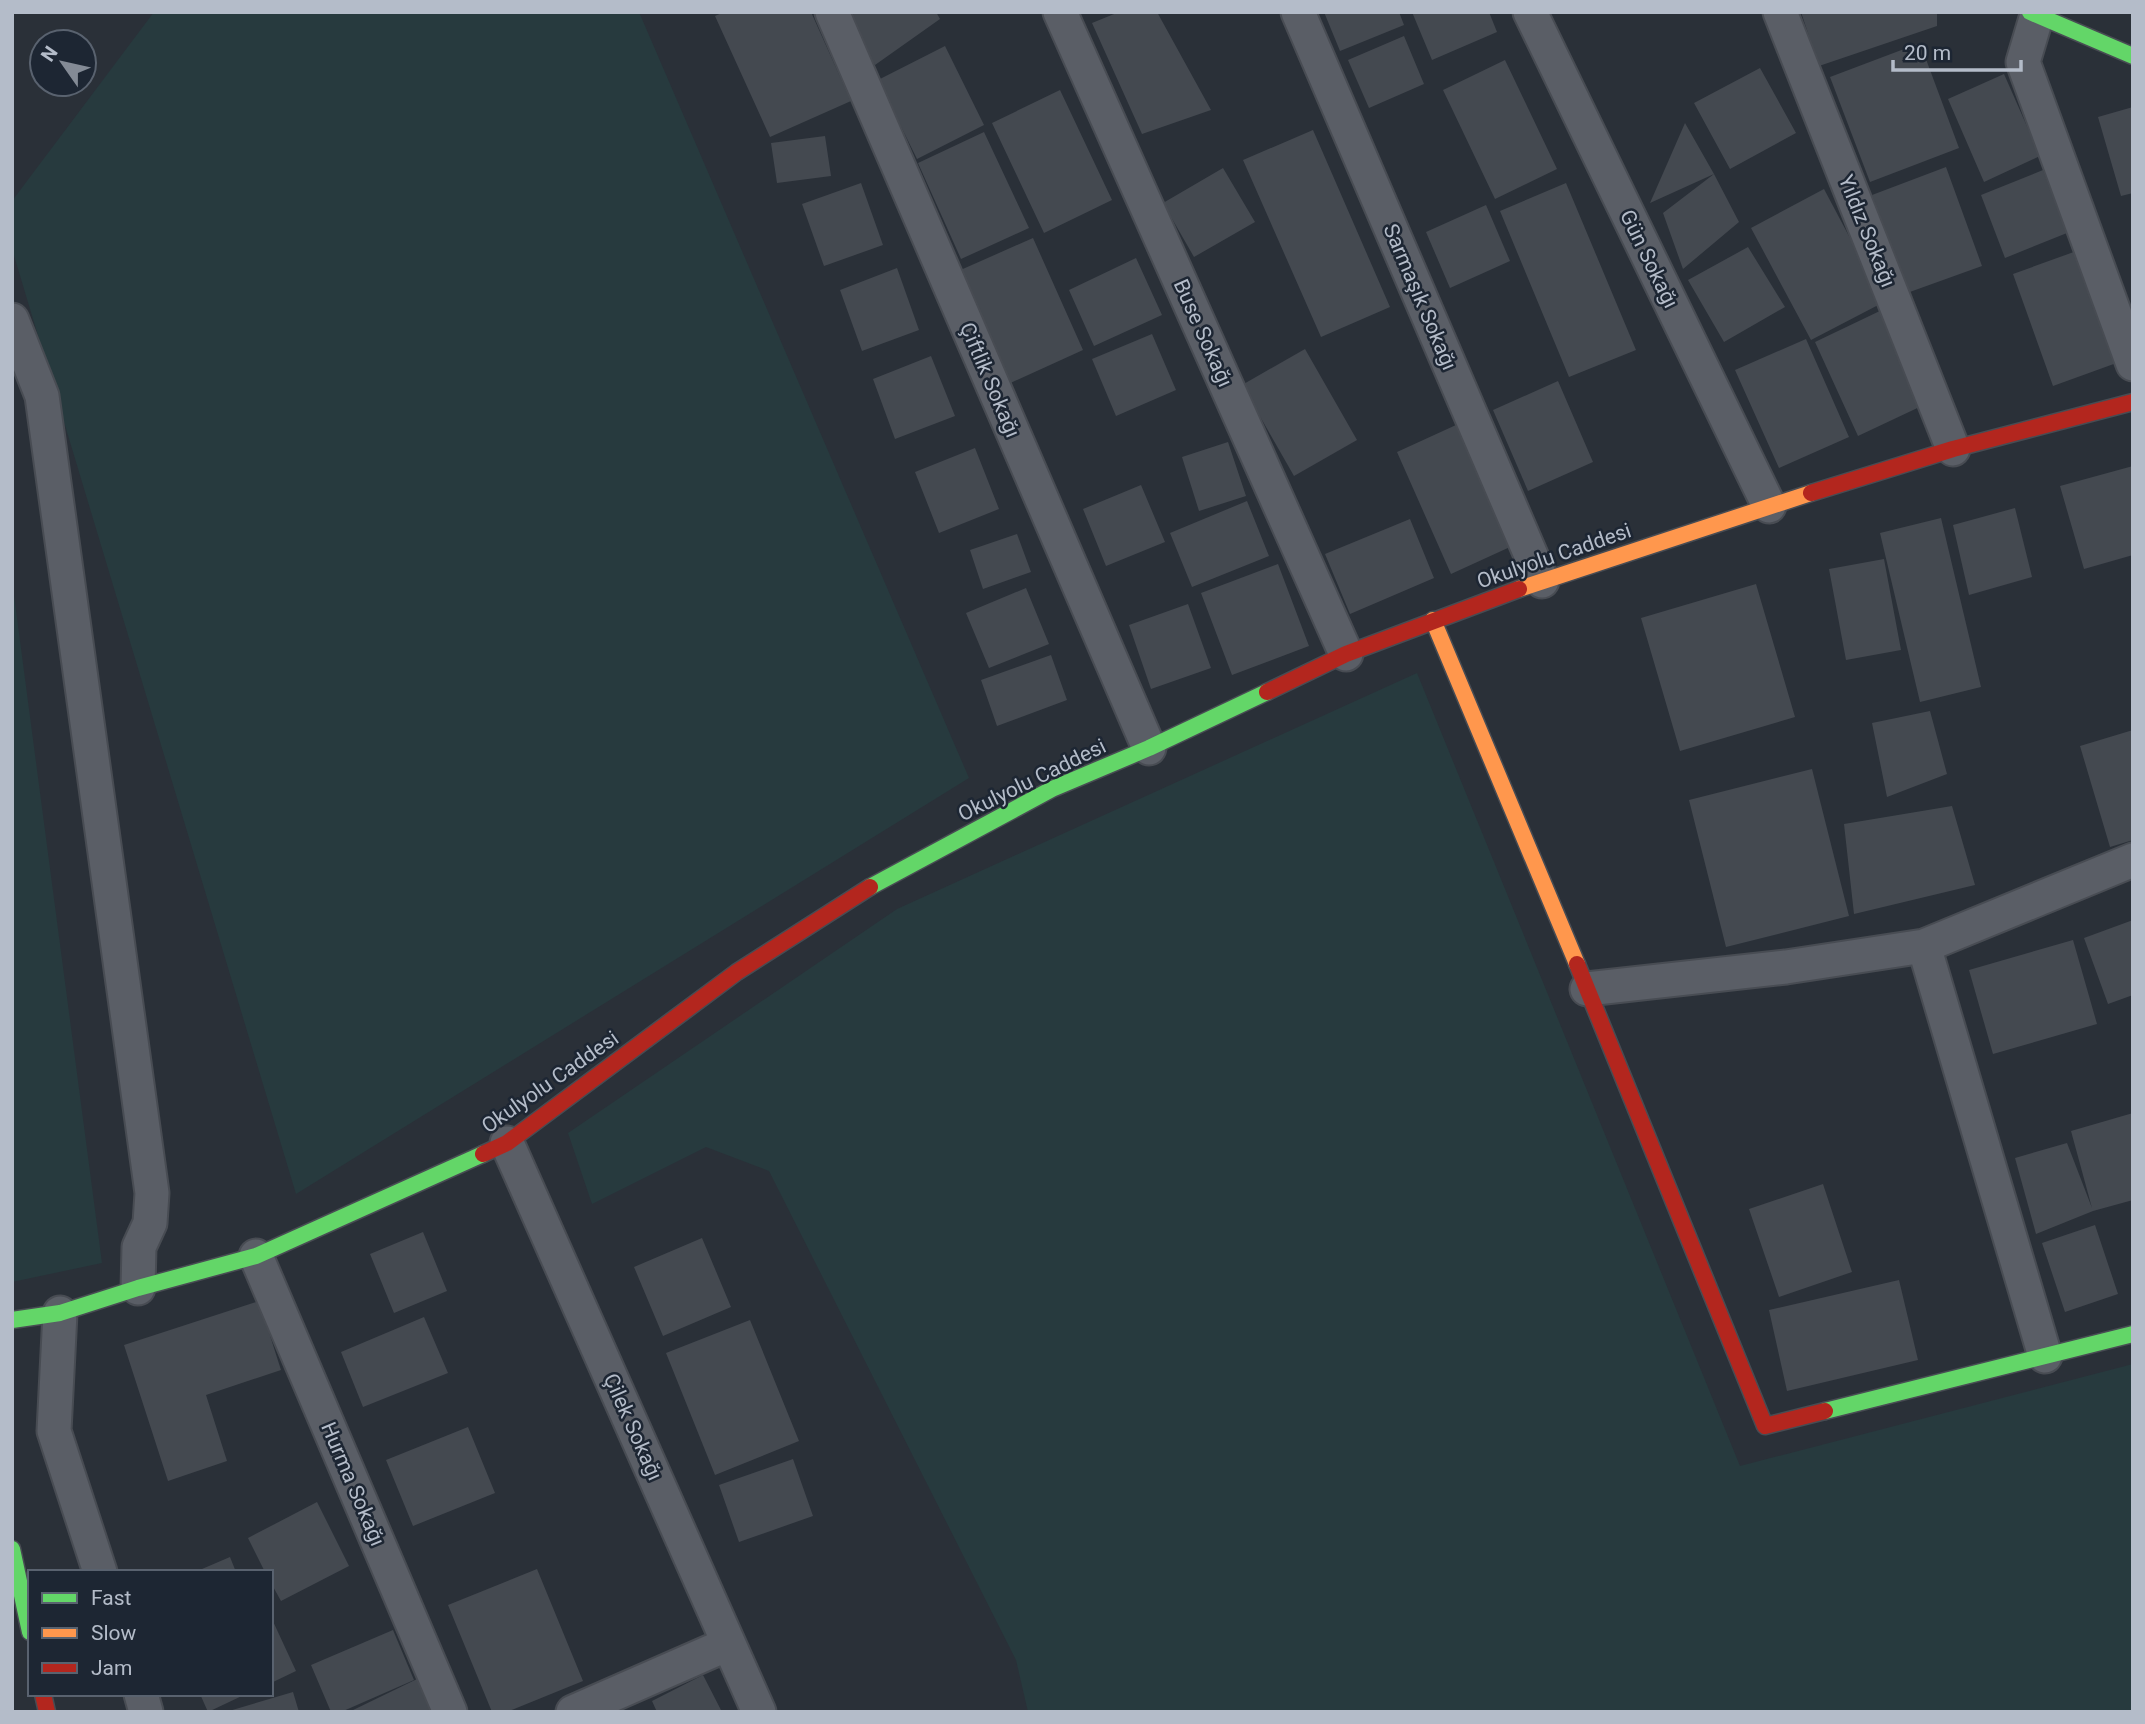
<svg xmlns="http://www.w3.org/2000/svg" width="2145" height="1724" viewBox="0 0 2145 1724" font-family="Roboto,sans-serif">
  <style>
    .green { fill: #273a3e }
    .building { fill: #444950 }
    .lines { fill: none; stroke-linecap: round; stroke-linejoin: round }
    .street-casing { stroke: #484c53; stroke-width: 37 }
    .fast-casing { stroke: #484c53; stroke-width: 19 }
    .slow-casing { stroke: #484c53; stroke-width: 19 }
    .jam-casing { stroke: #484c53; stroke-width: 19 }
    .street { stroke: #5a5e66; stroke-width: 33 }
    .fast { stroke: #63d668; stroke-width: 16 }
    .slow { stroke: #ff974d; stroke-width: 16 }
    .jam { stroke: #b3261e; stroke-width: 16 }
    .labels { text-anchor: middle; stroke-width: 5; stroke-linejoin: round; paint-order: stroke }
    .street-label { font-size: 21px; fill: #b4bcc9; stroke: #1d2633 }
  </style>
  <rect width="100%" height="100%" fill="#2a3038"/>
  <path class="green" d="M 154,12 L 639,12 L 969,778 L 296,1194 L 12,249 L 12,201 Z
    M 12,580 L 102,1263 L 12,1282 Z
    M 1417,673 L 1740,1466 L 2133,1364 L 2133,1712 L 1028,1712 L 1016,1660 L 769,1171 L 706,1147 L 592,1204 L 568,1133 L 897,909 Z"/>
  <path class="building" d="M 724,12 L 811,12 L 851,101 L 770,137 L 715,16 Z
    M 856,12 L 936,12 L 940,19 L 875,65 L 844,21 Z
    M 1119,12 L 1157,12 L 1211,110 L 1142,134 L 1092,23 Z
    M 1324,12 L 1399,12 L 1404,25 L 1340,51 Z
    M 1412,12 L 1489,12 L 1497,32 L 1432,60 Z
    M 1801,12 L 1937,12 L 1937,26 L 1819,66 Z
    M 1404,36 L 1424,84 L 1369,108 L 1348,60 Z
    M 1920,43 L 1959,148 L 1870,182 L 1830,77 Z
    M 945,46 L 984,125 L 917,159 L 878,80 Z
    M 1505,60 L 1557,169 L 1495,199 L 1443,90 Z
    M 1760,68 L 1796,133 L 1730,169 L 1694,103 Z
    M 2004,74 L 2040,156 L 1984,182 L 1948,99 Z
    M 1060,90 L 1112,200 L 1044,233 L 992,123 Z
    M 2133,107 L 2133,193 L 2121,196 L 2098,117 Z
    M 1685,123 L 1714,174 L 1650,203 Z
    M 1313,130 L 1390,307 L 1321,337 L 1243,160 Z
    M 984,132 L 1029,228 L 961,259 L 918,163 Z
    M 825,136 L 831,176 L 777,183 L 771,143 Z
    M 1946,167 L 1982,266 L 1907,293 L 1872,195 Z
    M 1223,168 L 1255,222 L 1194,257 L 1163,203 Z
    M 2043,170 L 2067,233 L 2005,258 L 1981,195 Z
    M 1714,174 L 1739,222 L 1683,269 L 1663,213 Z
    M 861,183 L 883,245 L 824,266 L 802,204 Z
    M 1566,183 L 1636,350 L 1569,377 L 1500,211 Z
    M 1824,189 L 1884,302 L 1811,340 L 1751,228 Z
    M 1486,205 L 1510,261 L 1450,288 L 1426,232 Z
    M 1033,238 L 1083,350 L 1006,385 L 956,272 Z
    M 1748,247 L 1785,307 L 1724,342 L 1688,280 Z
    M 2082,249 L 2122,361 L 2053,386 L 2013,274 Z
    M 1136,258 L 1162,315 L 1094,346 L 1069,290 Z
    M 897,268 L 919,330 L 862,351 L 840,290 Z
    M 1884,309 L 1928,403 L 1858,436 L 1815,342 Z
    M 1152,334 L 1176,390 L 1116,416 L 1092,359 Z
    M 1806,339 L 1849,437 L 1779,468 L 1735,370 Z
    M 1305,349 L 1357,440 L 1294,476 L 1242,385 Z
    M 931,356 L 955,416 L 895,439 L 873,379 Z
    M 1558,381 L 1593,462 L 1528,491 L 1493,410 Z
    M 1456,425 L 1510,547 L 1451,574 L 1397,452 Z
    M 1228,442 L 1246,496 L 1199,511 L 1182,457 Z
    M 975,448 L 999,509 L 939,533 L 915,472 Z
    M 2133,466 L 2133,555 L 2084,569 L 2060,486 Z
    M 1141,485 L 1165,542 L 1106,566 L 1083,509 Z
    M 1247,501 L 1269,556 L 1192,587 L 1170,533 Z
    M 2015,508 L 2032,577 L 1969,595 L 1953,525 Z
    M 1941,518 L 1981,687 L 1920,702 L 1880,533 Z
    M 1410,519 L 1434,578 L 1350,614 L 1325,554 Z
    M 1017,534 L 1031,572 L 983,589 L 970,550 Z
    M 1884,559 L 1901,650 L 1846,660 L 1829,569 Z
    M 1278,564 L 1309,646 L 1232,675 L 1201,593 Z
    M 1756,584 L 1795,717 L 1680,751 L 1641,618 Z
    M 1026,588 L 1049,644 L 989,668 L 966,613 Z
    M 1188,604 L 1211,668 L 1151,689 L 1129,625 Z
    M 1051,655 L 1067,700 L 997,726 L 981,680 Z
    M 1930,711 L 1947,774 L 1887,797 L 1872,723 Z
    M 2133,730 L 2133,840 L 2110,847 L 2080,746 Z
    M 1812,769 L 1849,916 L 1726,947 L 1689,800 Z
    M 1952,806 L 1975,885 L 1854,914 L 1844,824 Z
    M 2133,920 L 2133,995 L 2108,1004 L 2084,938 Z
    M 2073,940 L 2097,1024 L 1993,1054 L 1969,970 Z
    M 2133,1113 L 2133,1200 L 2093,1211 L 2036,1234 L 2015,1158 L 2067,1143 L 2092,1208 L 2071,1131 Z
    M 1823,1184 L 1852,1272 L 1779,1297 L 1749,1209 Z
    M 2095,1225 L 2118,1294 L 2065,1312 L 2042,1243 Z
    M 423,1232 L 447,1291 L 394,1313 L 370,1254 Z
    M 702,1238 L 731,1307 L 663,1336 L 634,1267 Z
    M 1899,1280 L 1918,1360 L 1787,1391 L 1769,1310 Z
    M 259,1301 L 281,1370 L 206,1395 L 227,1461 L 168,1481 L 124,1345 Z
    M 424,1317 L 448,1373 L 363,1407 L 341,1352 Z
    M 750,1320 L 799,1441 L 715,1475 L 666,1353 Z
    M 468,1427 L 495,1493 L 413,1526 L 386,1460 Z
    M 793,1459 L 813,1516 L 739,1542 L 719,1485 Z
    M 317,1502 L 349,1566 L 281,1601 L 271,1583 L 271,1572 L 265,1572 L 248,1538 Z
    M 230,1557 L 236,1572 L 195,1572 Z
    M 537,1569 L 583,1681 L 507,1712 L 492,1712 L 448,1605 Z
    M 271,1617 L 296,1671 L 271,1683 Z
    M 393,1630 L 414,1680 L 341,1712 L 331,1712 L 311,1665 Z
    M 703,1675 L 722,1712 L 657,1712 L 652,1701 Z
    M 417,1679 L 432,1712 L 349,1712 L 415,1680 Z
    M 293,1692 L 299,1712 L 229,1712 L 229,1711 Z
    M 200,1694 L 246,1694 L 208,1712 Z"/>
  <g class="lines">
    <defs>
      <path id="street" d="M 832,12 L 1149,748
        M 1060,12 L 1346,654
        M 1298,12 L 1542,581
        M 1530,12 L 1769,506
        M 1780,12 L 1953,449
        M 2037,15 L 2023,62 L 2133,364
        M 12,320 L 42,396 L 152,1193 L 150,1223 L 139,1247 L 138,1288
        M 1924,946 L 2045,1356
        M 1587,989 L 1786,967 L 1924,946 L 2133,860
        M 507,1143 L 759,1712
        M 256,1256 L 450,1712
        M 60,1313 L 54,1431 L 100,1572
        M 141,1694 L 146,1712
        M 573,1712 L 728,1644"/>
      <path id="fast" d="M 2030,12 L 2133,56
        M 870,887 L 1052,789 L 1149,748 L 1267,692
        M 12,1320 L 60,1313 L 138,1288 L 256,1256 L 483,1154
        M 1825,1411 L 2133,1334
        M 12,1549 L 30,1632"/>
      <path id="slow" d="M 1519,589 L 1811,493
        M 1433,620 L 1577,964"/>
      <path id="jam" d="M 1811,493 L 1953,449 L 2133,402
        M 1267,692 L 1346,654 L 1519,589
        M 1577,964 L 1765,1426 L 1825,1411
        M 483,1154 L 507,1143 L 737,972 L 870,887
        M 43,1694 L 47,1712"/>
    </defs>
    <use href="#street" class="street-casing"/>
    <use href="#fast" class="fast-casing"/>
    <use href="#slow" class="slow-casing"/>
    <use href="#jam" class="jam-casing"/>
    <use href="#street" class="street"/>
    <use href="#fast" class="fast"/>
    <use href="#slow" class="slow"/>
    <use href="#jam" class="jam"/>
  </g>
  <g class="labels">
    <g class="street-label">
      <text transform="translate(1867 231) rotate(68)" y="7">Yıldız Sokağı</text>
      <text transform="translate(1649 259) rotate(64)" y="7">Gün Sokağı</text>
      <text transform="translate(1420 297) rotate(67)" y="7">Sarmaşık Sokağı</text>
      <text transform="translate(1203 333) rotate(66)" y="7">Buse Sokağı</text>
      <text transform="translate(990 380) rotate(67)" y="7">Çiftlik Sokağı</text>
      <text transform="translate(1554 556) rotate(-19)" y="7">Okulyolu Caddesi</text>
      <text transform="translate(1032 780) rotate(-26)" y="7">Okulyolu Caddesi</text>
      <text transform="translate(550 1082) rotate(-35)" y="7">Okulyolu Caddesi</text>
      <text transform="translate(633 1427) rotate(66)" y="7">Çilek Sokağı</text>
      <text transform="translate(353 1484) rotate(67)" y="7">Hurma Sokağı</text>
    </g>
  </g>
  <rect width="2145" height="1724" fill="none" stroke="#b4bcc9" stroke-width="28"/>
  <rect x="28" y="1570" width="245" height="126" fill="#1d2633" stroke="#59626f" stroke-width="2"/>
  <rect x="42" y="1593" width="35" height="10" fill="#63d668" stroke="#59626f" stroke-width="2"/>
  <text x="91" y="1605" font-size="21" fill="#b4bcc9">Fast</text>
  <rect x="42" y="1628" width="35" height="10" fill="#ff974d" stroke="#59626f" stroke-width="2"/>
  <text x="91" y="1640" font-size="21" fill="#b4bcc9">Slow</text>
  <rect x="42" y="1663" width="35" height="10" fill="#b3261e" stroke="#59626f" stroke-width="2"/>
  <text x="91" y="1675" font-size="21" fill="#b4bcc9">Jam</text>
  <g transform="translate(63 63) rotate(304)"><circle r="33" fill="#1d2633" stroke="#59626f" stroke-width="2"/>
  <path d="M0-5L12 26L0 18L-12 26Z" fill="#848b96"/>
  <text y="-10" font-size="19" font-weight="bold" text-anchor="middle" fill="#b4bcc9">N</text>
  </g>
  <path d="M1893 60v10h128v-10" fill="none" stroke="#b4bcc9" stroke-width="3.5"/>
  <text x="1904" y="60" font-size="21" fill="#b4bcc9" stroke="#1d2633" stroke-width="5" paint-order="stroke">20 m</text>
</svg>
